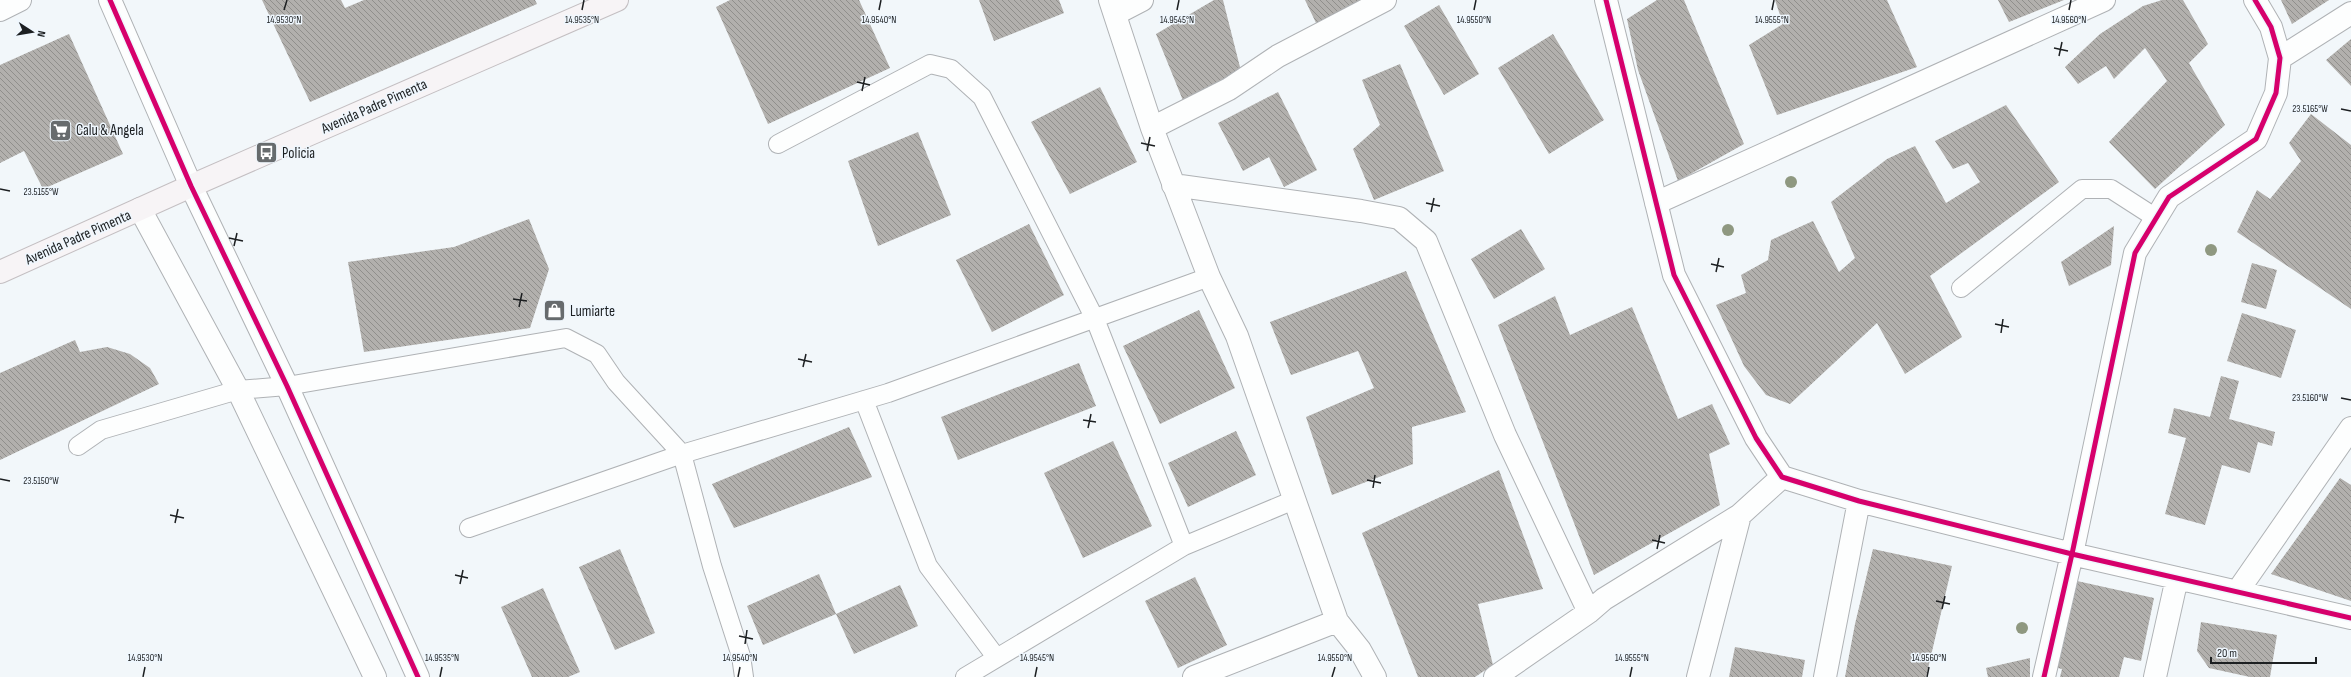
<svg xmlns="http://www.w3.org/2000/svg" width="2351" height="677" viewBox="0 0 2351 677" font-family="'Sofia Sans Condensed',sans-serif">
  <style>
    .building { fill: url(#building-back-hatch) }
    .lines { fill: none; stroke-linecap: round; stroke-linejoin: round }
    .lane-casing { stroke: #afb2b5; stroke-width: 20 }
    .street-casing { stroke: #afb2b5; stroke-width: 24 }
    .primary-casing { stroke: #c4bfc2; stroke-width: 24 }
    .lane { stroke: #fdfefe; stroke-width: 18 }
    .street { stroke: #fdfefe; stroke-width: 22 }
    .primary { stroke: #f7f4f6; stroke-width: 22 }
    .cycleway-casing { stroke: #eff7fe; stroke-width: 8 }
    .cycleway { stroke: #d6006c; stroke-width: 5 }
    .tree { fill: #8f9880 }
    .ticks { fill: none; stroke: #1c1f21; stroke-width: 1.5 }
    .labels { text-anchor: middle; stroke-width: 3; stroke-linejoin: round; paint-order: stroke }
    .street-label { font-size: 15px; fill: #1c1f21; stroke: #eff7fe }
    .poi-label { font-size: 15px; fill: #1c1f21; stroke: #eff7fe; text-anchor: start }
    .ticks-label { font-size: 10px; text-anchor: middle; fill: #1c1f21; stroke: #eff7fe; stroke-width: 3; stroke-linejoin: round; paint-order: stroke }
  </style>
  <defs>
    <pattern id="building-back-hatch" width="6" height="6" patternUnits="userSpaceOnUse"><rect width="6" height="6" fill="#b2b0ad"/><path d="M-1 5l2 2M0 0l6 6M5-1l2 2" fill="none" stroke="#908f8c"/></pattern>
  </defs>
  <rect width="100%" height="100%" fill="#f2f7fa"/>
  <path class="building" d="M 262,0 L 341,0 L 345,8 L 364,0 L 535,0 L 537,4 L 310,102 Z
    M 730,0 L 859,0 L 890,68 L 768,124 L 716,7 Z
    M 979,0 L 1059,0 L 1064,13 L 994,41 Z
    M 1214,0 L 1223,0 L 1243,79 L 1186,108 L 1156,34 Z
    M 1305,0 L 1373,0 L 1317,25 Z
    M 1657,0 L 1684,0 L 1744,144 L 1678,181 L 1638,70 L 1627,19 Z
    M 1775,0 L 1887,0 L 1917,67 L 1777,115 L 1749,45 L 1783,24 Z
    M 1998,0 L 2064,0 L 2009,22 Z
    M 2162,0 L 2183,0 L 2208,44 L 2189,63 L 2225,125 L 2155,189 L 2109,142 L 2167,81 L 2145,48 L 2114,79 L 2106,66 L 2078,84 L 2065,67 L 2100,34 L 2143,6 Z
    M 2281,0 L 2329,0 L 2292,24 Z
    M 1439,5 L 1479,74 L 1444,95 L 1404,26 Z
    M 69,34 L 123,154 L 43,189 L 24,151 L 0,163 L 0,65 Z
    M 1553,34 L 1604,120 L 1549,154 L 1498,68 Z
    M 2351,39 L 2351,86 L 2326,60 Z
    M 1400,64 L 1444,171 L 1374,200 L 1353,149 L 1380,125 L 1362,80 Z
    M 1100,87 L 1137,162 L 1070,194 L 1031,122 Z
    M 1278,92 L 1317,170 L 1284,187 L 1269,157 L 1243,171 L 1218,123 Z
    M 2006,105 L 2059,182 L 1930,276 L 1962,337 L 1905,374 L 1877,323 L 1790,404 L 1766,395 L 1744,366 L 1716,305 L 1746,293 L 1741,275 L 1768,260 L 1771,240 L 1813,221 L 1839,272 L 1855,258 L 1831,202 L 1887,159 L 1915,146 L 1946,203 L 1980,182 L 1968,163 L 1953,169 L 1935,141 Z
    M 2311,114 L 2351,145 L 2351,309 L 2237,232 L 2257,190 L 2270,199 L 2301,161 L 2289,143 Z
    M 918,132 L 951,215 L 878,246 L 848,161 Z
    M 529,219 L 549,269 L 530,328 L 364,352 L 348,262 L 454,247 Z
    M 1029,224 L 1064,295 L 992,332 L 956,260 Z
    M 2114,226 L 2111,265 L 2069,286 L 2061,262 Z
    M 1521,229 L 1545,269 L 1494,299 L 1471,259 Z
    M 2252,263 L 2277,270 L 2266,309 L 2241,302 Z
    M 1406,271 L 1466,412 L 1412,427 L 1413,464 L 1332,495 L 1306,417 L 1374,388 L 1358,351 L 1291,375 L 1270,322 Z
    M 1555,296 L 1570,335 L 1632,307 L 1678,419 L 1712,404 L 1730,444 L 1709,454 L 1720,505 L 1594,575 L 1498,325 Z
    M 1199,310 L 1235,388 L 1160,424 L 1123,346 Z
    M 2242,313 L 2296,330 L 2281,378 L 2227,361 Z
    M 75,340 L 80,352 L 107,347 L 130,354 L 150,368 L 159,384 L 0,460 L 0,373 Z
    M 1079,363 L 1096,406 L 958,460 L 941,417 Z
    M 2221,376 L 2239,381 L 2229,419 L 2275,432 L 2272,446 L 2258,442 L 2250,473 L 2222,465 L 2205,525 L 2165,514 L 2186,438 L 2168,433 L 2174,408 L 2210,417 Z
    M 849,427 L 872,477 L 734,528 L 712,484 Z
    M 1236,431 L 1256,475 L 1188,507 L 1168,463 Z
    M 1113,441 L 1152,526 L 1083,558 L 1044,473 Z
    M 1499,470 L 1543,589 L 1478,604 L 1493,665 L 1475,677 L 1418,677 L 1362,533 Z
    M 2340,478 L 2351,485 L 2351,601 L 2271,574 Z
    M 620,549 L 655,633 L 615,650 L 579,567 Z
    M 1873,549 L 1952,566 L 1926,677 L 1845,677 L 1855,624 Z
    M 819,574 L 836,614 L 763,645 L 747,606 Z
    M 1195,577 L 1227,645 L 1178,668 L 1145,601 Z
    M 2068,579 L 2154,598 L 2141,661 L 2124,657 L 2119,677 L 2060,677 L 2062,669 L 2050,666 Z
    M 900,585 L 918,626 L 854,654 L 836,614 Z
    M 543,588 L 580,672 L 568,677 L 532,677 L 501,607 Z
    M 2201,622 L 2277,635 L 2270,677 L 2250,677 L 2209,668 L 2197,651 Z
    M 1735,647 L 1805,660 L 1802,677 L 1729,677 Z
    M 2030,658 L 2030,677 L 1988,677 L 1986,668 Z"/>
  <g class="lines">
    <defs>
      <path id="lane" d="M 778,144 L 930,64 L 951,69 L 982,97 L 1095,319 L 1184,546
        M 1961,288 L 2082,189 L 2111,189 L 2156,218
        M 864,400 L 928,566 L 996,657
        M 78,446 L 101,430 L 238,390 L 287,386 L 566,338 L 597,354 L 616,382 L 682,454 L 888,393 L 1209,277
        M 469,528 L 682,454 L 712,566 L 741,656 L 744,677
        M 965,677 L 1184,546 L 1294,500"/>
      <path id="street" d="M 110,0 L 191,186 L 287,386 L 418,677
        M 1110,0 L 1152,128 L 1209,277 L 1237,336 L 1337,621 L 1360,650 L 1375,677
        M 1606,0 L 1674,275 L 1756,438 L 1782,477 L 1859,501 L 2072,554 L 2351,618
        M 0,10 L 20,0
        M 1115,14 L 1142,0
        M 2280,58 L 2351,13
        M 1152,128 L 1229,89 L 1278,56 L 1385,0
        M 1173,185 L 1361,211 L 1399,218 L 1426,241 L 1505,435 L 1589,612
        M 1656,203 L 2104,0
        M 140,209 L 238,390 L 375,677
        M 2237,592 L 2351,428
        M 1194,677 L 1337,621
        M 1495,677 L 1589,612 L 1604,599 L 1740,515 L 1782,477
        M 1698,677 L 1740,515
        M 1825,677 L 1859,501
        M 2044,677 L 2072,554 L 2135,253 L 2169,197 L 2256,139 L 2276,93 L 2280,58 L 2271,27 L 2255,0
        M 2155,677 L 2177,578"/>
      <path id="primary" d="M 0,272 L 191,186 L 617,0"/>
    </defs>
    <use href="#lane" class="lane-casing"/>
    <use href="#street" class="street-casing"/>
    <use href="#primary" class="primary-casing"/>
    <use href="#lane" class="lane"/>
    <use href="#street" class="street"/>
    <use href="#primary" class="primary"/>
    <defs>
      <path id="cycleway" d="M 110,0 L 191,186 L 287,386 L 418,677
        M 1606,0 L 1674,275 L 1756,438 L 1782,477 L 1859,501 L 2072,554 L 2351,618
        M 2044,677 L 2072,554 L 2135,253 L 2169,197 L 2256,139 L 2276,93 L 2280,58 L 2271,27 L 2255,0"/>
    </defs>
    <use href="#cycleway" class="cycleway-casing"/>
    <use href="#cycleway" class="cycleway"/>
  </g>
  <g class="tree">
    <circle cx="1791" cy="182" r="6"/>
    <circle cx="1728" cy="230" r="6"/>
    <circle cx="2211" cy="250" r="6"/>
    <circle cx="2022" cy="628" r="6"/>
  </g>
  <path class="ticks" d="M 284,10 L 287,0M 582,10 L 584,0M 879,10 L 881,0M 1177,10 L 1179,0M 1474,10 L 1476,0M 1772,10 L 1774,0M 2069,10 L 2071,0M 2054,48 L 2068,51M 2059,56 L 2062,42M 857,82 L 870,85M 862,91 L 865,77M 2341,109 L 2351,111M 1141,143 L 1155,146M 1147,151 L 1150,137M 0,189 L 10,191M 1426,203 L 1440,206M 1431,212 L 1434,198M 229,238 L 243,241M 234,246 L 237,233M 1711,264 L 1724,267M 1716,272 L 1719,258M 513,299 L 527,301M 519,307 L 522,293M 1995,324 L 2009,327M 2001,333 L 2003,319M 798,359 L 812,362M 803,367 L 806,354M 2341,398 L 2351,400M 1083,420 L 1096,422M 1088,428 L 1091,414M 0,479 L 10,481M 1367,480 L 1381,483M 1373,488 L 1375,475M 170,515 L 184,518M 175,523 L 178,509M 1652,540 L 1665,543M 1657,549 L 1660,535M 455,575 L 468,578M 460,584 L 463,570M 1936,601 L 1950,604M 1942,609 L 1945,596M 739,636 L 753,639M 745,644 L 747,630M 143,677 L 145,667M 440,677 L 442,667M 738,677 L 740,667M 1035,677 L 1037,667M 1332,677 L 1335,667M 1630,677 L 1632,667M 1927,677 L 1929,667"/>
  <defs>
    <symbol id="supermarket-square" viewBox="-11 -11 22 22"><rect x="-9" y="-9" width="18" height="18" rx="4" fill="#676b6d" stroke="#eff7fe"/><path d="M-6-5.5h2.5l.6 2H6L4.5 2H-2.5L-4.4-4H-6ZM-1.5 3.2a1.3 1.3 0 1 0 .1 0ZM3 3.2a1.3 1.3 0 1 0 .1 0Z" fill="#fff"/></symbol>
    <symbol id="bus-square" viewBox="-11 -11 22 22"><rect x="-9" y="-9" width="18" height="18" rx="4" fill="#676b6d" stroke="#eff7fe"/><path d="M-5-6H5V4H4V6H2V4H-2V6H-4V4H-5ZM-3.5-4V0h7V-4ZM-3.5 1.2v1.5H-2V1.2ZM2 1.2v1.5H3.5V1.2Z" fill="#fff"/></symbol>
    <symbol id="shop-square" viewBox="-11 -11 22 22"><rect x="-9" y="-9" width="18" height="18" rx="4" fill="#676b6d" stroke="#eff7fe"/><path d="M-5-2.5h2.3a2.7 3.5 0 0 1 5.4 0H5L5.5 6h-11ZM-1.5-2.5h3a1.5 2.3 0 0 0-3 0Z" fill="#fff"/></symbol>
  </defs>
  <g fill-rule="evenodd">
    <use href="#supermarket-square" x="48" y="118" width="25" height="25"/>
    <use href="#bus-square" x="254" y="140" width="25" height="25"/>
    <use href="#shop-square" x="542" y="298" width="25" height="25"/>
  </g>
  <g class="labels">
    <g class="street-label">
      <text transform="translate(374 106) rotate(-24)" y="5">Avenida Padre Pimenta</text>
      <text transform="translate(78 237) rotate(-24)" y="5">Avenida Padre Pimenta</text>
    </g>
    <g class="poi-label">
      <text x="76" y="135">Calu &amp; Angela</text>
      <text x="282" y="158">Policia</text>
      <text x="570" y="316">Lumiarte</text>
    </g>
  </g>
  <g class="ticks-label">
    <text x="284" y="23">14.9530°N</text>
    <text x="582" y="23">14.9535°N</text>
    <text x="879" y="23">14.9540°N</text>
    <text x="1177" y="23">14.9545°N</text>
    <text x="1474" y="23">14.9550°N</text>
    <text x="1772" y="23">14.9555°N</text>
    <text x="2069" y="23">14.9560°N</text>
    <text x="2310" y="112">23.5165°W</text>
    <text x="41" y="195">23.5155°W</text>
    <text x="2310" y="401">23.5160°W</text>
    <text x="41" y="484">23.5150°W</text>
    <text x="145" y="661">14.9530°N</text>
    <text x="442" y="661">14.9535°N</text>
    <text x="740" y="661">14.9540°N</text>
    <text x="1037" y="661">14.9545°N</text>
    <text x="1335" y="661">14.9550°N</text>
    <text x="1632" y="661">14.9555°N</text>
    <text x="1929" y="661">14.9560°N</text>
  </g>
  <g transform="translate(32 32) rotate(102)" stroke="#eff7fe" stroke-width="3" paint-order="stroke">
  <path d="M0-3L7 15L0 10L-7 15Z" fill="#1c1f21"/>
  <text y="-6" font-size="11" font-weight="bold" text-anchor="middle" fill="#1c1f21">N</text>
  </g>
  <path d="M2211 657v6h105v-6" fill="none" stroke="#1c1f21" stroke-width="2"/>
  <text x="2217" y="657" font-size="12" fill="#1c1f21" stroke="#eff7fe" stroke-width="3" paint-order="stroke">20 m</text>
</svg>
